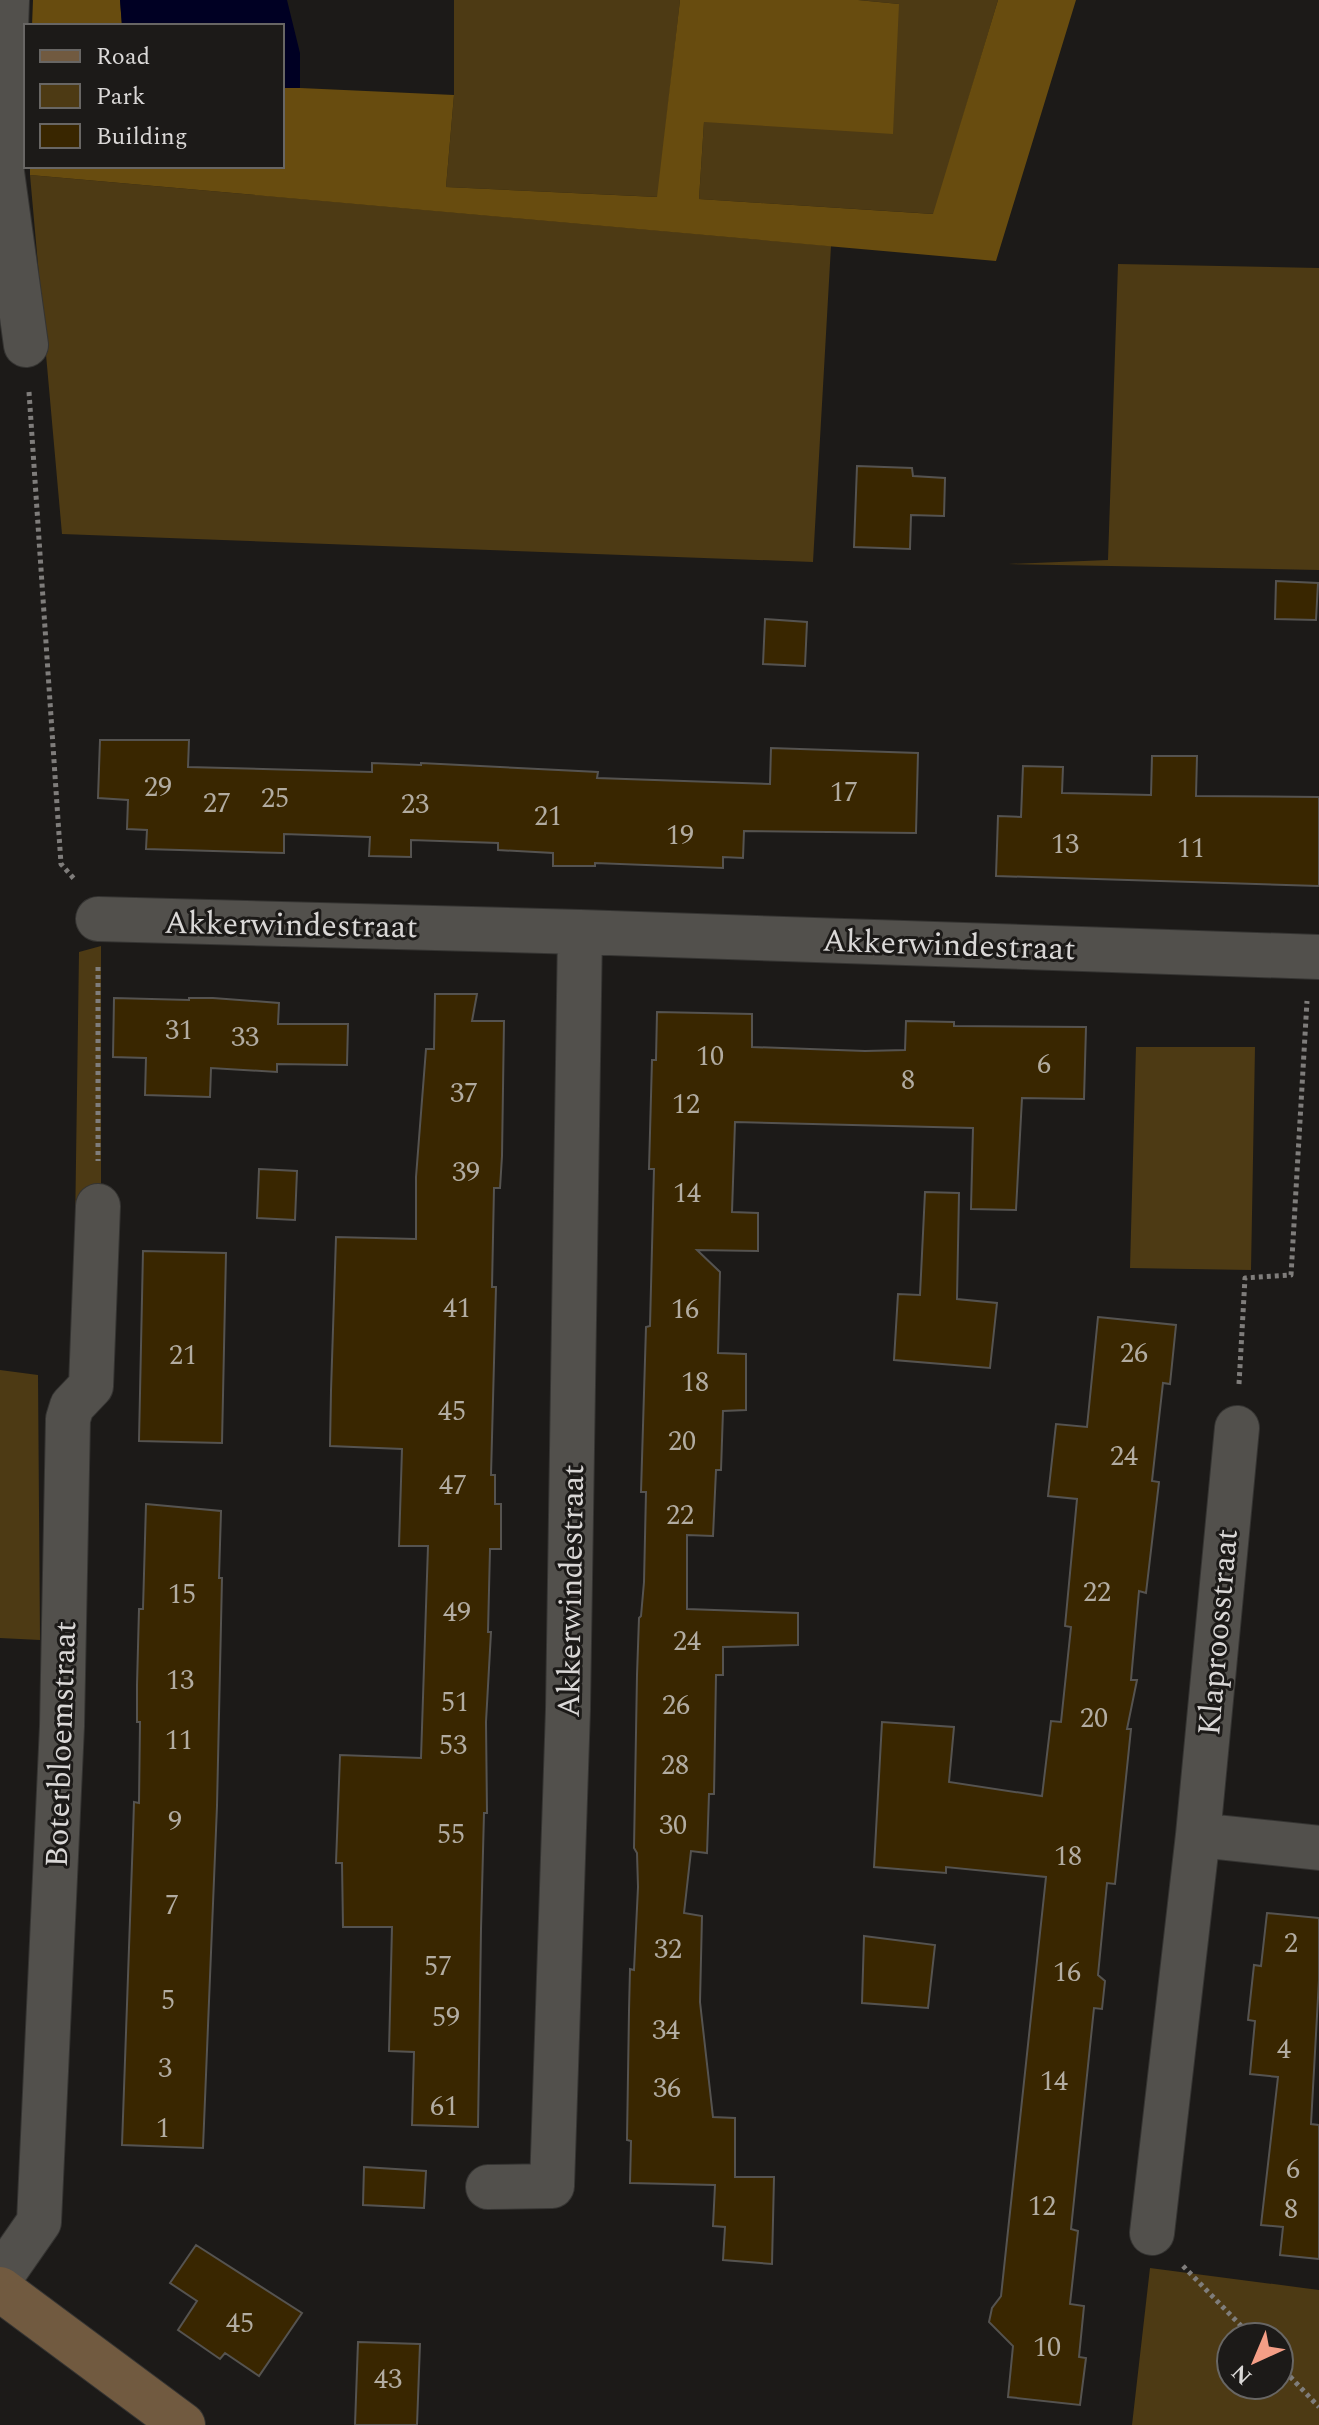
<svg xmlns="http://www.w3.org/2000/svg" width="1319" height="2425" viewBox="0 0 1319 2425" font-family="Spectral,serif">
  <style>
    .green { fill: #4d3a14; fill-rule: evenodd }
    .forest { fill: #684c0f }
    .water { fill: #000023 }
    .building { fill: #392600; stroke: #555350; stroke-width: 2 }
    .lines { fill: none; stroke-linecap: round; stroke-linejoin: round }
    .street-casing { stroke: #353432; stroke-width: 46 }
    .secondary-casing { stroke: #353432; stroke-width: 46 }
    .path { stroke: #7f7d7b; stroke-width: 5; stroke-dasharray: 4 4; stroke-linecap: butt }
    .street { stroke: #52504c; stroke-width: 44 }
    .secondary { stroke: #715a40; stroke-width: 44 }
    .labels { text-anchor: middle; stroke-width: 6; stroke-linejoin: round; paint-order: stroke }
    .number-label { font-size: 28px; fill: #b2aca1 }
    .street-label { font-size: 32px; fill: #dad8d7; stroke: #1c1a18 }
  </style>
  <rect width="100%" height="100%" fill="#1c1a18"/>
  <path class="green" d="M 454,0 L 680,0 L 658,197 L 446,187 L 454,95 Z
    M 858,0 L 998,0 L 934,214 L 699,199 L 704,122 L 899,4 Z
    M 30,175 L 831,246 L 813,562 L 62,534 Z
    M 1118,264 L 1319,268 L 1319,570 L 1008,564 L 1108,560 Z
    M 101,946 L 101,1233 L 75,1231 L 79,952 Z
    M 1136,1047 L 1255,1047 L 1251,1270 L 1130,1268 Z
    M 0,1370 L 38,1375 L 40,1640 L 0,1638 Z
    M 1150,2268 L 1319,2290 L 1319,2425 L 1132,2425 ZM 1231,2337 L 1279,2337 L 1279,2385 L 1231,2385 Z"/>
  <path class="forest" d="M 33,0 L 120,0 L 122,26 L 32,26 Z
    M 680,0 L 858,0 L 899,4 L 893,134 L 704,122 L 699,199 L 933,214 L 998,0 L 1076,0 L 996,261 L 30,175 L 30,166 L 282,166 L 282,88 L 300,88 L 454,95 L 446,187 L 657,197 Z"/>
  <path class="water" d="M 120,0 L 287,0 L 300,53 L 300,88 L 282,88 L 282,26 L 122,26 Z"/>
  <path class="building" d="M 857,466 L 912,468 L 913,476 L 945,478 L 944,516 L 911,515 L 910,549 L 854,547 Z
    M 1276,581 L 1318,583 L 1316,620 L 1275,619 Z
    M 765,619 L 807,622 L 805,666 L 763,664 Z
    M 100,740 L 189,740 L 188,767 L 372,772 L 372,763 L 421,765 L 421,763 L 598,772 L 597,778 L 770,784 L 771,748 L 918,753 L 916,833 L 744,831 L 743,858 L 723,857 L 723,868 L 595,863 L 595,866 L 553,866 L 553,853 L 498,850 L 498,843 L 411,840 L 411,857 L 369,856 L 370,837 L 284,834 L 284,853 L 146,849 L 147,830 L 127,829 L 128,800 L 98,798 Z
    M 1152,756 L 1197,756 L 1196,796 L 1319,797 L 1319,886 L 996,876 L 998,816 L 1021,817 L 1023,766 L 1063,767 L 1062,793 L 1151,795 Z
    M 435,994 L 477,994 L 472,1021 L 504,1021 L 502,1156 L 500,1188 L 494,1188 L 492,1287 L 496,1287 L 491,1475 L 495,1475 L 495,1504 L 501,1504 L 501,1549 L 490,1549 L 488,1632 L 491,1632 L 486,1722 L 487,1813 L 484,1813 L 481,1929 L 478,2127 L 412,2125 L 414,2052 L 389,2051 L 392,1927 L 343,1927 L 342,1863 L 336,1863 L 340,1755 L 421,1758 L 428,1546 L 399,1546 L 402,1449 L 330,1446 L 331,1391 L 336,1237 L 416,1239 L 416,1177 L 426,1049 L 434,1049 Z
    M 114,998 L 189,1000 L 189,998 L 213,998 L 279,1003 L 278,1024 L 348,1024 L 347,1065 L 277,1064 L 277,1072 L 211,1068 L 210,1097 L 145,1095 L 146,1058 L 113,1057 Z
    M 657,1012 L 752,1014 L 752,1047 L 865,1051 L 905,1050 L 906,1021 L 954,1022 L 954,1026 L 1086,1027 L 1084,1099 L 1022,1098 L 1016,1210 L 971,1209 L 973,1128 L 735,1122 L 732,1212 L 758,1213 L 758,1251 L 697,1250 L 720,1272 L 718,1353 L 746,1354 L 746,1410 L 723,1411 L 721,1470 L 716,1470 L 713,1536 L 687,1535 L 687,1609 L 798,1613 L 798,1645 L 723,1647 L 723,1675 L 716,1675 L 714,1794 L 709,1794 L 707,1853 L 691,1851 L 684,1913 L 702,1916 L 700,2002 L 713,2117 L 735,2118 L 735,2177 L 774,2177 L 772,2264 L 723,2260 L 725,2227 L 713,2226 L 715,2185 L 630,2183 L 631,2141 L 627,2140 L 629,2011 L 630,1969 L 634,1970 L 638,1887 L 637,1853 L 634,1848 L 637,1675 L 639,1618 L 641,1616 L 644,1582 L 646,1492 L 641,1492 L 646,1327 L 650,1326 L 654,1169 L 649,1169 L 652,1060 L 656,1060 Z
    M 259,1169 L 297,1171 L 295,1220 L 257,1218 Z
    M 925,1192 L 959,1193 L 957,1299 L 997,1303 L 990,1368 L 894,1360 L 898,1294 L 920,1295 Z
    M 143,1251 L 226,1253 L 222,1443 L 139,1441 Z
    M 1098,1317 L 1176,1325 L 1170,1384 L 1163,1383 L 1152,1481 L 1159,1482 L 1146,1593 L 1139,1591 L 1131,1680 L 1137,1680 L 1127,1729 L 1131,1729 L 1115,1884 L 1107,1883 L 1098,1975 L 1105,1981 L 1102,2009 L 1094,2008 L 1071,2229 L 1078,2231 L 1070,2304 L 1084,2306 L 1079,2357 L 1086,2358 L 1080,2405 L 1008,2397 L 1013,2346 L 989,2322 L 992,2308 L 1001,2296 L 1046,1877 L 946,1867 L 946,1873 L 874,1867 L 882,1722 L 954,1727 L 949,1782 L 1042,1796 L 1051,1721 L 1061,1722 L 1071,1627 L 1065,1626 L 1077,1499 L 1048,1496 L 1056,1424 L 1087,1427 Z
    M 146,1504 L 221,1511 L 219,1578 L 222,1578 L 217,1806 L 203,2148 L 122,2145 L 133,1835 L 134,1802 L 139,1803 L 140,1722 L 137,1722 L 137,1685 L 139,1609 L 143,1609 Z
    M 1267,1913 L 1319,1918 L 1319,1980 L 1311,2124 L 1319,2125 L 1319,2259 L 1280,2255 L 1283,2227 L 1261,2225 L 1278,2077 L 1250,2074 L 1255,2021 L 1248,2020 L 1254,1965 L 1261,1966 Z
    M 864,1936 L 935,1945 L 928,2008 L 862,2003 Z
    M 364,2167 L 426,2171 L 424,2208 L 363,2205 Z
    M 196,2245 L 302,2313 L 259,2376 L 225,2353 L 220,2359 L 178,2330 L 197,2301 L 170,2283 Z
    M 358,2342 L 420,2344 L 417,2425 L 355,2425 Z"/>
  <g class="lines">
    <defs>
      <path id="street" d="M 7,0 L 1,165 L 26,345
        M 98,919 L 580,932 L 1319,957
        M 1198,1835 L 1319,1848
        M 488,2187 L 552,2186 L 568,1709 L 580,932
        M 1152,2233 L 1198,1835 L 1237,1428
        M 0,2278 L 39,2222 L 62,1726 L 68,1419 L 72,1406 L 91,1386 L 98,1206"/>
      <path id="secondary" d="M 0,2289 L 183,2425"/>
    </defs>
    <use href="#street" class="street-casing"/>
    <use href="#secondary" class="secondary-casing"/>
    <path class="path" d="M 29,392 L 61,864 L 75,880
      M 98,967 L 98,1161
      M 1239,1384 L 1245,1278 L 1291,1275 L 1307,1001
      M 1183,2266 L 1252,2337
      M 1279,2365 L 1319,2407"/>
    <use href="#street" class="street"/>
    <use href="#secondary" class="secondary"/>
  </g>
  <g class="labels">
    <g class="number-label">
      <text x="158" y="796">29</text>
      <text x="844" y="801">17</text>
      <text x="275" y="807">25</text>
      <text x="217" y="812">27</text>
      <text x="415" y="813">23</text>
      <text x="548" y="825">21</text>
      <text x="680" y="844">19</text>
      <text x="1065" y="853">13</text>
      <text x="1191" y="857">11</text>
      <text x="179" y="1039">31</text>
      <text x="245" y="1046">33</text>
      <text x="710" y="1065">10</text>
      <text x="1044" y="1073">6</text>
      <text x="908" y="1089">8</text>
      <text x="464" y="1102">37</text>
      <text x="686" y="1113">12</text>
      <text x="466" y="1181">39</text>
      <text x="687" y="1202">14</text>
      <text x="457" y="1317">41</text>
      <text x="685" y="1318">16</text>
      <text x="1134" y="1362">26</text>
      <text x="183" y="1364">21</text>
      <text x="695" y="1391">18</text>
      <text x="452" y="1420">45</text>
      <text x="682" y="1450">20</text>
      <text x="1124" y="1465">24</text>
      <text x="453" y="1494">47</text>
      <text x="680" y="1524">22</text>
      <text x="1097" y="1601">22</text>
      <text x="182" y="1603">15</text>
      <text x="457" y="1621">49</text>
      <text x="687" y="1650">24</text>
      <text x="180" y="1689">13</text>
      <text x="455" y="1711">51</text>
      <text x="676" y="1714">26</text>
      <text x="1094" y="1727">20</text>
      <text x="179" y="1749">11</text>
      <text x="453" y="1754">53</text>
      <text x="675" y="1774">28</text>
      <text x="175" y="1830">9</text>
      <text x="673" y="1834">30</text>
      <text x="451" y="1843">55</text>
      <text x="1068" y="1865">18</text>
      <text x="172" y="1914">7</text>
      <text x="1291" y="1952">2</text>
      <text x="668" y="1958">32</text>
      <text x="438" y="1975">57</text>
      <text x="1067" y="1981">16</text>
      <text x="168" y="2009">5</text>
      <text x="446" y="2026">59</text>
      <text x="666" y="2039">34</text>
      <text x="1284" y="2058">4</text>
      <text x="165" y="2077">3</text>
      <text x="1054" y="2090">14</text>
      <text x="667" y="2097">36</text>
      <text x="444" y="2115">61</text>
      <text x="163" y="2137">1</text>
      <text x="1293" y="2178">6</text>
      <text x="1042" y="2215">12</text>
      <text x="1291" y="2218">8</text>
      <text x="240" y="2332">45</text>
      <text x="1047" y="2356">10</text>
      <text x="388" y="2388">43</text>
    </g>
    <g class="street-label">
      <text transform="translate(291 924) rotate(1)" y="11">Akkerwindestraat</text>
      <text transform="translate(949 944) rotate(2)" y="11">Akkerwindestraat</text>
      <text transform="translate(570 1591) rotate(-89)" y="11">Akkerwindestraat</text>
      <text transform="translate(1217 1632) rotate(-85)" y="11">Klaproosstraat</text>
      <text transform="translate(60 1744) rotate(-88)" y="11">Boterbloemstraat</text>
    </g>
  </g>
  <rect x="24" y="24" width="260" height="144" fill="#1c1a18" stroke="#686664" stroke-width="2"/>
  <rect x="40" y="50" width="40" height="12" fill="#715a40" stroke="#686664" stroke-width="2"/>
  <text x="96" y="64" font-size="24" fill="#dad8d7">Road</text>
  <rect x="40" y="84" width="40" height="24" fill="#4d3a14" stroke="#686664" stroke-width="2"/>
  <text x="96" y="104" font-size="24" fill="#dad8d7">Park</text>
  <rect x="40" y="124" width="40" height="24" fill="#392600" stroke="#686664" stroke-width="2"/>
  <text x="96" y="144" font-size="24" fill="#dad8d7">Building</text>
  <g transform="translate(1255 2361) rotate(224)"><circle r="38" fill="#1c1a18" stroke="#686664" stroke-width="2"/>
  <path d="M0-6L14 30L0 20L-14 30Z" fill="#f49e86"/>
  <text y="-12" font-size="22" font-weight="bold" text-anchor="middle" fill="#dad8d7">N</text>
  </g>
</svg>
